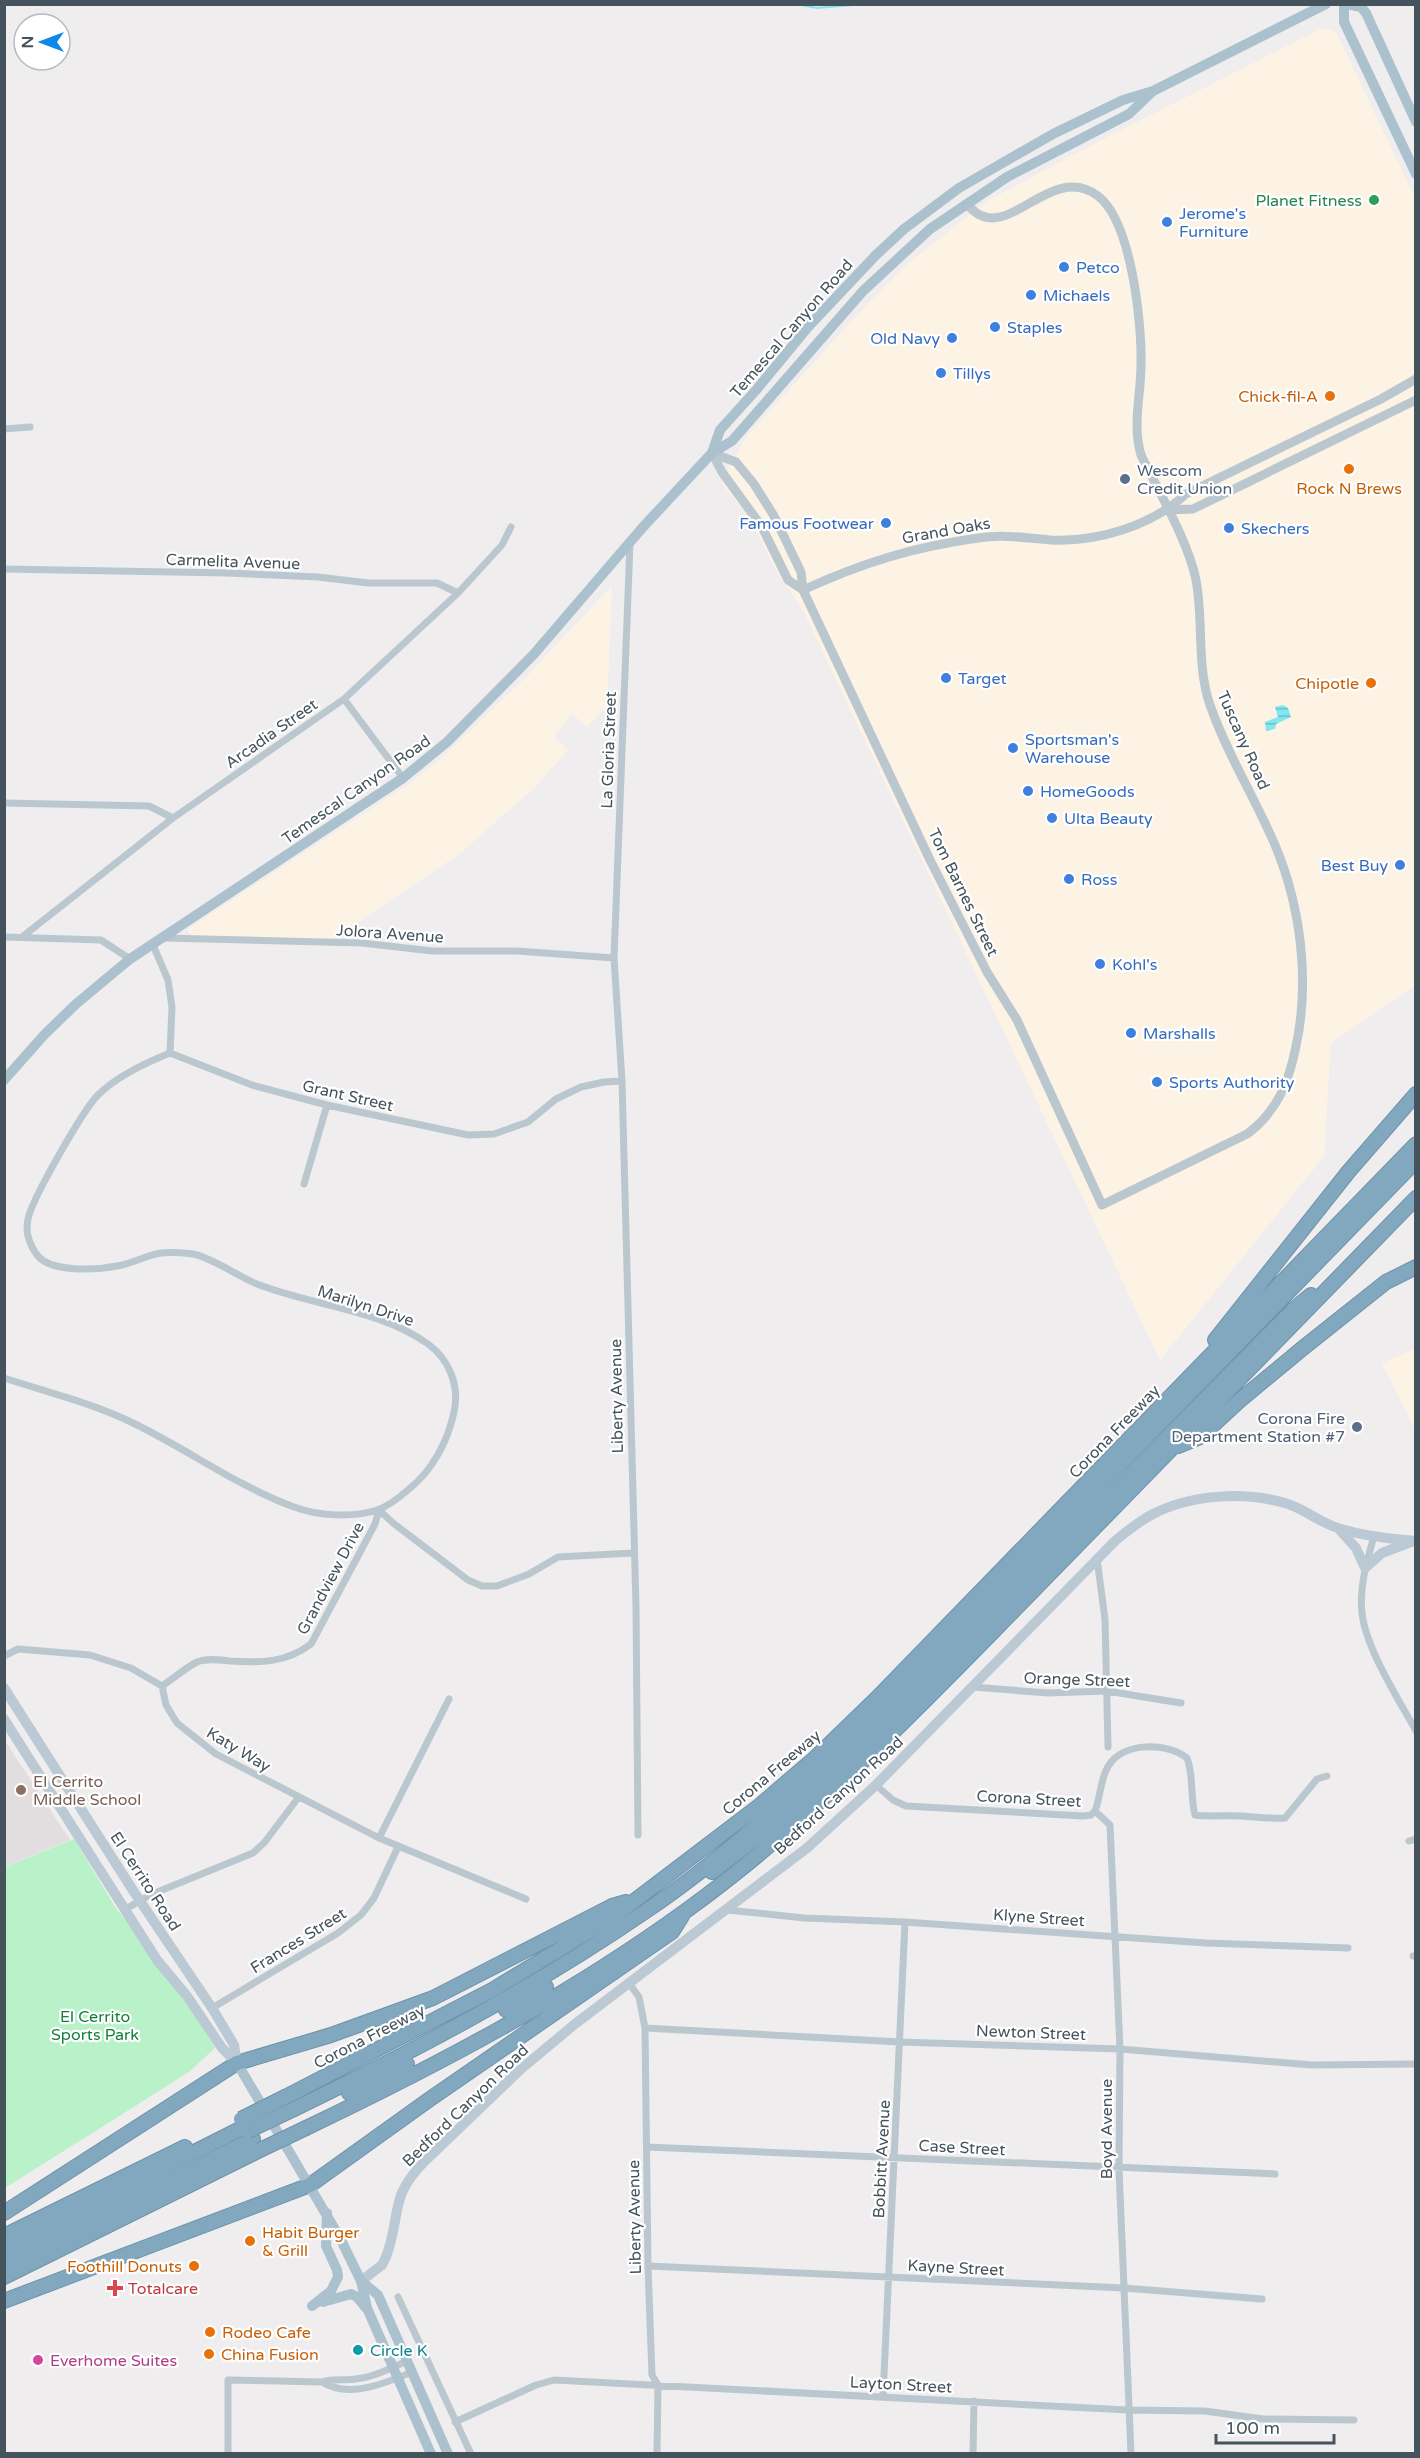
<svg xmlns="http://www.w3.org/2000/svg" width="1420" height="2458" viewBox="0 0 1420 2458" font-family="'Varela Round',sans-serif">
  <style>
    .commercial { fill: #fdf3e5 }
    .education { fill: #e2dee0 }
    .green { fill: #b9f1c8 }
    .water { fill: url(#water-rules) }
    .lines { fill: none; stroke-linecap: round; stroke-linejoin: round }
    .stream { stroke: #83e7f1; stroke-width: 2 }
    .motorway-casing { stroke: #6d93ab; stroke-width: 16 }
    .minor { stroke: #bbc7ce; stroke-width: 7 }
    .tertiary { stroke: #bbc7ce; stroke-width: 9 }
    .secondary { stroke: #bac9d3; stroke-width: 10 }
    .primary { stroke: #abc1ce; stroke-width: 10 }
    .motorway { stroke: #82a8c0; stroke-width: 14 }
    .motorway-bridge-casing { stroke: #6d93ab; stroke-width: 16; stroke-linecap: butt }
    .motorway-bridge { stroke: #82a8c0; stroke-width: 14 }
    .leisure-dot { fill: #2e9e5b; stroke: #fff; stroke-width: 2 }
    .shop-dot { fill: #3f7fe0; stroke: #fff; stroke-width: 2 }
    .food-dot { fill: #e8710a; stroke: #fff; stroke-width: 2 }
    .service-dot { fill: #5c6f8a; stroke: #fff; stroke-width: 2 }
    .education-dot { fill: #8d6e63; stroke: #fff; stroke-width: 2 }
    .health-dot { fill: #e0444e; stroke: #fff; stroke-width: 2 }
    .culture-dot { fill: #0f9aa8; stroke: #fff; stroke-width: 2 }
    .hotel-dot { fill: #d1479c; stroke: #fff; stroke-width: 2 }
    .labels { text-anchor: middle; stroke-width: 4.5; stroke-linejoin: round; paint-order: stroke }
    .leisure-label { font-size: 16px; fill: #27864d; stroke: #fff; text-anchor: end }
    .shop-label { font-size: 16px; fill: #366cbe; stroke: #fff; text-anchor: start }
    .street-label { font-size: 16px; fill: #45545c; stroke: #fff }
    .food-label { font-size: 16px; fill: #c56008; stroke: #fff; text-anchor: end }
    .service-label { font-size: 16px; fill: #4e5e75; stroke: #fff; text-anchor: start }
    .education-label { font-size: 16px; fill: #785e54; stroke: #fff; text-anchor: start }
    .park-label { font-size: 16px; fill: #11813c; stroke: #fff }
    .health-label { font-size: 16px; fill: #be3a42; stroke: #fff; text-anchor: start }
    .culture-label { font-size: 16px; fill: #0d838f; stroke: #fff; text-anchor: start }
    .hotel-label { font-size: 16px; fill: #b23c85; stroke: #fff; text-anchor: start }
  </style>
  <defs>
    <pattern id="water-rules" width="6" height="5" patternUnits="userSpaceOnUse" patternTransform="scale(1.5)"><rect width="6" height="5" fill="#83e7f1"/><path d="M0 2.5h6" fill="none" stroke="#6dbec6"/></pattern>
  </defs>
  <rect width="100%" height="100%" fill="#f0edee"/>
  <path class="commercial" d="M 1323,28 L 1336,32 L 1415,198 L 1415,986 L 1331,1043 L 1324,1156 L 1160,1360 L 802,608 L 777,573 L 749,516 L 721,483 L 746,437 L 860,312 L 905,266 L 987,201 L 1107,137 Z
    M 612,586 L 607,706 L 587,727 L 571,713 L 554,737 L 568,750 L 534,788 L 458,855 L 333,939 L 192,936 L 189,933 L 188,929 L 407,785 L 442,758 L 528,675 Z
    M 1415,1349 L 1415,1429 L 1382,1363 Z"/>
  <path class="education" d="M 4,1739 L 70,1840 L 4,1867 Z"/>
  <path class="green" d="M 74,1839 L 117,1910 L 159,1955 L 215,2048 L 189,2072 L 5,2188 L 5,1867 Z"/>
  <path class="water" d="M 1283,705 L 1288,708 L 1291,717 L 1276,724 L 1275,729 L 1266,731 L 1265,722 L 1278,717 L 1275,707 Z"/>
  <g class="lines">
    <path class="stream" d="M 796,4 L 817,8 L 864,4"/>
    <defs>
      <path id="motorway" d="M 1215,1340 L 1349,1171 L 1416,1094
        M 1178,1446 L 1200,1437 L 1239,1401 L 1303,1348 L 1386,1282 L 1416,1267
        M 712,1872 L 773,1825 L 849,1759 L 1293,1310 L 1311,1295
        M 506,2010 L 546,1987
        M 349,2093 L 407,2064
        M 287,2096 L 492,1990 L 613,1917 L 759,1806 L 815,1758 L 876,1699 L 1416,1144
        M 294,2109 C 416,2050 534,1988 646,1911 C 725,1857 799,1791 867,1724 L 1416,1161
        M 306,2128 C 438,2065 569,1996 687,1910 C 813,1819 919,1707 1027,1597 C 1157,1465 1286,1332 1416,1198
        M 4,2213 L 237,2063 L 331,2035 L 433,1998 L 612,1906 L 626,1902
        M 4,2236 L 185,2147
        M 4,2248 L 246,2126
        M 4,2262 L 253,2139
        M 4,2277 L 260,2150
        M 4,2301 L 310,2185 L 430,2099 L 672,1932 L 682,1916"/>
    </defs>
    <use href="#motorway" class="motorway-casing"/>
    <path class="minor" d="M 4,429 L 30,427
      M 630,543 L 614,958 L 622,1081 L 636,1607 L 638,1835
      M 4,569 L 227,573 L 318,577 L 368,583 L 437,583 L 458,593
      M 344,699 L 403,778
      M 4,803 L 149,806 L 173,818
      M 4,937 L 101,940 L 130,959
      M 22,937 L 173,818 L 344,699 L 458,593 L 502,545 L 511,527
      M 164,938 L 362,943 L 432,951 L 517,951 L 614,958
      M 153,945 L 168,980 L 172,1007 L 170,1053
      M 170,1053 L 252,1085 L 327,1105 L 468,1135 L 494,1134 L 528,1122 L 556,1099 L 581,1087 L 604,1082 L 622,1081
      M 304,1184 L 327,1105
      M 4,1378 C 47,1392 92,1403 133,1423 C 187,1449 237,1486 294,1507 C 318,1516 352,1518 377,1510 C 389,1506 400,1497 409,1489 C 432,1471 448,1441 454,1412 C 460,1386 449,1359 428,1344 C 379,1309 313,1306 257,1284 C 239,1277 211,1257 193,1254 C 184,1253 170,1252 161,1253 C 146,1255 132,1264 117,1266 C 97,1270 51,1273 37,1255 C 29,1244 25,1232 28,1219 C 32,1199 83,1110 98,1095 C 117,1076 145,1063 170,1053
      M 1374,1536 C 1367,1561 1359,1587 1362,1613 C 1366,1649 1398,1698 1416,1731
      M 1097,1559 L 1105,1619 L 1108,1747
      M 4,1656 L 18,1649 L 90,1655 L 131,1668 L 162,1686 L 166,1705 L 177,1723 L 216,1754 L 379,1838 L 526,1899
      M 162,1686 C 173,1679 185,1668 197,1662 C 207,1658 219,1660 230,1661 C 260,1663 286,1663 311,1644 L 375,1524 L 379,1510 L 393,1523 L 468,1580 L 482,1586 L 497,1586 L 529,1574 L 558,1557 L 633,1553
      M 973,1687 L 1048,1693 L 1107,1691 L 1181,1703
      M 876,1785 L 893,1800 L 906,1806 L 1083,1816 L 1091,1815 L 1095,1811 C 1101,1796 1100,1778 1109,1765 C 1124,1742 1167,1742 1187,1758 C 1194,1776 1190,1796 1195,1815 C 1211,1817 1226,1815 1242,1816 C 1257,1817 1270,1819 1285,1818 L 1317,1779 L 1327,1776
      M 1095,1811 L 1110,1825 L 1120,2049 L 1119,2169 L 1131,2454
      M 379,1838 L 449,1699
      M 1409,1841 L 1416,1839
      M 124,1910 L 150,1895 L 253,1853 L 264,1843 L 298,1798
      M 728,1910 L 804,1918 L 905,1922 L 1206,1943 L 1348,1948
      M 1413,1956 L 1416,1956
      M 629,1983 L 639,1997 L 645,2028 L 648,2266 L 652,2375 L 658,2385 L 657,2454
      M 212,2008 L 338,1933 L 361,1915 L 374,1898 L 398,1847
      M 645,2028 L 900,2042 L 1120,2049 L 1312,2065 L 1416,2064
      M 647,2147 L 1275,2174
      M 648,2266 L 1124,2288 L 1262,2299
      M 398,2297 L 471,2454
      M 322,2382 C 349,2399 386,2383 412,2372
      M 883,2397 L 905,1922
      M 455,2422 L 536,2385 L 554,2380 L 1128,2410 L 1205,2411 L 1263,2419 L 1354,2420
      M 228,2454 L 228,2380 L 322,2382 C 334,2378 344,2381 356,2379 C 375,2377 390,2368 407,2361
      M 973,2454 L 974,2401"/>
    <path class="tertiary" d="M 712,453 L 736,462 L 754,484 L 774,516 L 801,572 L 803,590 L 930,860 L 987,972 L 1017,1020 L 1102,1205 L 1247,1134 C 1277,1112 1289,1082 1296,1046 C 1310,981 1301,907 1275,845 C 1255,798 1227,754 1210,705 C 1196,664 1204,622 1196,580 C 1189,543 1158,490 1141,455 C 1132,424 1141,396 1141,365 C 1142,325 1132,222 1098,196 C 1054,163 1014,233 980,215 C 975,213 970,207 966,204
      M 712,453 L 722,472 L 762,527 L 788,580 L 803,590
      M 1168,510 L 1193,509 L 1416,400
      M 803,590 C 862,563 913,547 978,538 C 1003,534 1026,538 1051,540 C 1098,542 1151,526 1186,494 L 1381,399 L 1416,379"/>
    <path class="secondary" d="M 1338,1528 L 1356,1548 L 1365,1568 L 1382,1553 L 1411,1542
      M 4,1688 L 134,1892 L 212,2008 L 234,2045 L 237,2063
      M 4,1719 L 157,1960 L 187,1996 L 222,2048 L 237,2063
      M 361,2281 L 382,2265 L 386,2257 C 402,2214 388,2198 425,2161 L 521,2069 L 575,2024 L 807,1848 L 876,1785 L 1115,1541 C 1127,1531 1139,1521 1153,1514 C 1192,1494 1247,1491 1288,1504 C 1306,1510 1321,1523 1338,1528 C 1363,1536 1390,1539 1416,1541"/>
    <path class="primary" d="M 1344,4 L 1344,22 L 1416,174
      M 1347,4 L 1361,7 L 1366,13 L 1416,122
      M 712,453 L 720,430 L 757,389 L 808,327 L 875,256 L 904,229 L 959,188 L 1053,134 L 1123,100 L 1153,91 L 1326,4
      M 4,1080 L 45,1034 L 76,1004 L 130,959 L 403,778 L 447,742 L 534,654 L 643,527 L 698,468 L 712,453 L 732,441 L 863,291 L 930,229 L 1007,177 L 1129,114 L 1153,91
      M 237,2063 L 340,2238 L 361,2281 L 367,2308 L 431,2454
      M 361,2281 L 378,2295 L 448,2454
      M 323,2302 L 351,2294 L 357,2297 L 366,2308
      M 312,2306 L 331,2291 L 338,2277 L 337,2270 L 326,2246 L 327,2213"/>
    <use href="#motorway" class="motorway"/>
    <defs>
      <path id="motorway-bridge" d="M 241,2119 L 287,2096
        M 248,2131 L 294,2109
        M 260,2150 L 306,2128"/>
    </defs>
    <use href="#motorway-bridge" class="motorway-bridge-casing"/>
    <use href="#motorway-bridge" class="motorway-bridge"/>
  </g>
  <circle class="leisure-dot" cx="1374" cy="200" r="6"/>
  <g class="shop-dot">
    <circle cx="1167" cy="222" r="6"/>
    <circle cx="1064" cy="267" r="6"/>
    <circle cx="1031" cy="295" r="6"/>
    <circle cx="995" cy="327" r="6"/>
    <circle cx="952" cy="338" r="6"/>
    <circle cx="941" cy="373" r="6"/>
    <circle cx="886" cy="523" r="6"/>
    <circle cx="1229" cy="528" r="6"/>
    <circle cx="946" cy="678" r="6"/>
    <circle cx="1013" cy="748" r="6"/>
    <circle cx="1028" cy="791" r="6"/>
    <circle cx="1052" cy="818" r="6"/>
    <circle cx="1400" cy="865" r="6"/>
    <circle cx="1069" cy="879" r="6"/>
    <circle cx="1100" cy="964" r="6"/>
    <circle cx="1131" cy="1033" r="6"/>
    <circle cx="1157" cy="1082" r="6"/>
  </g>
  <g class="food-dot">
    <circle cx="1330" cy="396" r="6"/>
    <circle cx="1349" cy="469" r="6"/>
    <circle cx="1371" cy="683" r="6"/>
    <circle cx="250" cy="2241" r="6"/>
    <circle cx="194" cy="2266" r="6"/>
    <circle cx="210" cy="2332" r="6"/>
    <circle cx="209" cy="2354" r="6"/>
  </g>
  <g class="service-dot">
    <circle cx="1125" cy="479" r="6"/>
    <circle cx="1357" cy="1427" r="6"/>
  </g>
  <circle class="education-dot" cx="21" cy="1790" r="6"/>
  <path class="health-dot" d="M112 2279h6v6h6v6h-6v6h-6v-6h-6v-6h6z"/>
  <circle class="culture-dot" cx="358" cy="2350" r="6"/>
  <circle class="hotel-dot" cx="38" cy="2360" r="6"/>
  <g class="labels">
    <g class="leisure-label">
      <text x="1362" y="206">Planet Fitness</text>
    </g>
    <g class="shop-label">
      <text x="1179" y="219">Jerome's<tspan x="1179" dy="18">Furniture</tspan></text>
      <text x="1076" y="273">Petco</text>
      <text x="1043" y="301">Michaels</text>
      <text x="1007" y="333">Staples</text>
      <text x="940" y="344" text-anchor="end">Old Navy</text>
      <text x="953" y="379">Tillys</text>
      <text x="874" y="529" text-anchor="end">Famous Footwear</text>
      <text x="1241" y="534">Skechers</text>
      <text x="958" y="684">Target</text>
      <text x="1025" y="745">Sportsman's<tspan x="1025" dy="18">Warehouse</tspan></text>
      <text x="1040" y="797">HomeGoods</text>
      <text x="1064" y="824">Ulta Beauty</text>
      <text x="1388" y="871" text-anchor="end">Best Buy</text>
      <text x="1081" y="885">Ross</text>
      <text x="1112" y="970">Kohl's</text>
      <text x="1143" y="1039">Marshalls</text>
      <text x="1169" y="1088">Sports Authority</text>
    </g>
    <g class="street-label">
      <text transform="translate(791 328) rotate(-49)" y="6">Temescal Canyon Road</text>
      <text transform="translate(946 530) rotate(-10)" y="6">Grand Oaks</text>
      <text transform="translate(233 561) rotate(2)" y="6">Carmelita Avenue</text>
      <text transform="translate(271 733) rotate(-35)" y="6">Arcadia Street</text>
      <text transform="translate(1244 740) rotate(66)" y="6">Tuscany Road</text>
      <text transform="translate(608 750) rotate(-88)" y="6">La Gloria Street</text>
      <text transform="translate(356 789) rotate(-35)" y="6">Temescal Canyon Road</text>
      <text transform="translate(964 892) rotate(64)" y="6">Tom Barnes Street</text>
      <text transform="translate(390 933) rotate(4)" y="6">Jolora Avenue</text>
      <text transform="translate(348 1095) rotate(13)" y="6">Grant Street</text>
      <text transform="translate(366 1305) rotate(18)" y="6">Marilyn Drive</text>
      <text transform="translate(616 1396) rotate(-91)" y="6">Liberty Avenue</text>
      <text transform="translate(1114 1431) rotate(-46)" y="6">Corona Freeway</text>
      <text transform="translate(330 1578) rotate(-62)" y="6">Grandview Drive</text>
      <text transform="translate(1077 1679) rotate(2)" y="6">Orange Street</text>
      <text transform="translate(239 1749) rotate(31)" y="6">Katy Way</text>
      <text transform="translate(771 1772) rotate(-40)" y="6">Corona Freeway</text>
      <text transform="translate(838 1795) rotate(-42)" y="6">Bedford Canyon Road</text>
      <text transform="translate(1029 1798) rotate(3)" y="6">Corona Street</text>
      <text transform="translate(146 1881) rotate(57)" y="6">El Cerrito Road</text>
      <text transform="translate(1039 1917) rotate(4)" y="6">Klyne Street</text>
      <text transform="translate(298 1940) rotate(-32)" y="6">Frances Street</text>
      <text transform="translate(1031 2032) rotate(2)" y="6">Newton Street</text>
      <text transform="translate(369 2036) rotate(-27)" y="6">Corona Freeway</text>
      <text transform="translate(465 2105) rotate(-44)" y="6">Bedford Canyon Road</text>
      <text transform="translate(1106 2129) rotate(-90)" y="6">Boyd Avenue</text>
      <text transform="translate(962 2147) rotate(3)" y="6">Case Street</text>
      <text transform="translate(881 2159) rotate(-87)" y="6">Bobbitt Avenue</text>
      <text transform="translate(634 2217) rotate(-91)" y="6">Liberty Avenue</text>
      <text transform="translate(956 2267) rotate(3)" y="6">Kayne Street</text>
      <text transform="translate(901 2384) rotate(3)" y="6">Layton Street</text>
    </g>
    <g class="food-label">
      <text x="1318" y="402">Chick-fil-A</text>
      <text x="1349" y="494" text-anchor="middle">Rock N Brews</text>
      <text x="1359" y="689">Chipotle</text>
      <text x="262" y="2238" text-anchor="start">Habit Burger<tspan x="262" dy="18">&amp; Grill</tspan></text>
      <text x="182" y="2272">Foothill Donuts</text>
      <text x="222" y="2338" text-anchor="start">Rodeo Cafe</text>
      <text x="221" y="2360" text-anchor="start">China Fusion</text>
    </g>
    <g class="service-label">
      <text x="1137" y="476">Wescom<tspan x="1137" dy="18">Credit Union</tspan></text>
      <text x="1345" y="1424" text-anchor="end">Corona Fire<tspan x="1345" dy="18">Department Station #7</tspan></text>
    </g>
    <g class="education-label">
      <text x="33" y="1787">El Cerrito<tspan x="33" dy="18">Middle School</tspan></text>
    </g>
    <g class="park-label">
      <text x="95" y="2022">El Cerrito<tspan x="95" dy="18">Sports Park</tspan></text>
    </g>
    <g class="health-label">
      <text x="128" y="2294">Totalcare</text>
    </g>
    <g class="culture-label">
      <text x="370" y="2356">Circle K</text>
    </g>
    <g class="hotel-label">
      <text x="50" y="2366">Everhome Suites</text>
    </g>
  </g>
  <rect width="1420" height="2458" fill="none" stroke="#45545c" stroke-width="12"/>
  <g transform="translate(42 42) rotate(270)"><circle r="28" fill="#ffffff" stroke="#b5bbbe" stroke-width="1.5"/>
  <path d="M0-4.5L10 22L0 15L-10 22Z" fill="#0e89e9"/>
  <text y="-9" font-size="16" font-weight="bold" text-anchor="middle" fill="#45545c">N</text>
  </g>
  <path d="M1216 2434v9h118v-9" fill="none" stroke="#45545c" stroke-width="3"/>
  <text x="1225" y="2434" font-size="18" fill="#45545c" stroke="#ffffff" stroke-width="4.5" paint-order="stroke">100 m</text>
</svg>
